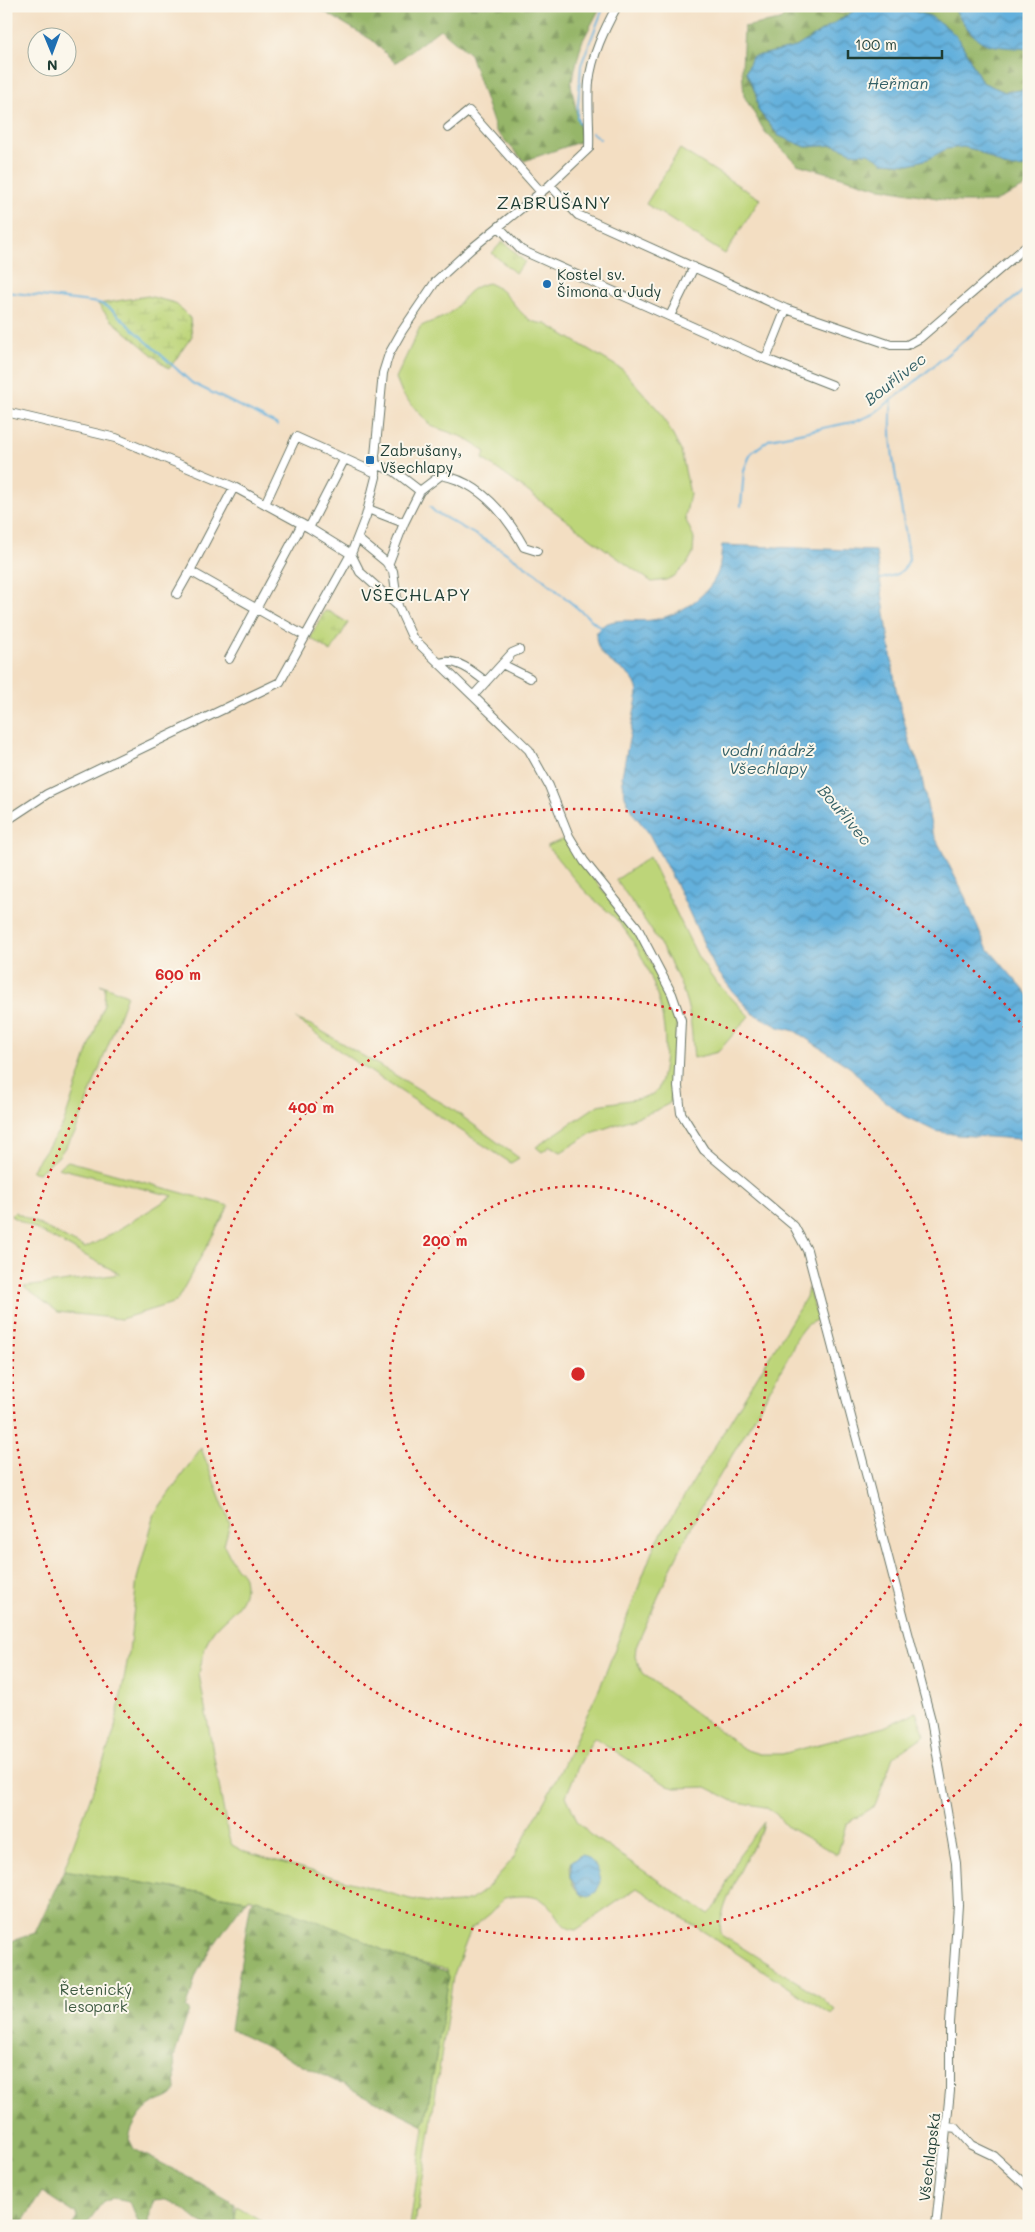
<svg xmlns="http://www.w3.org/2000/svg" width="1035" height="2232" viewBox="0 0 1035 2232" font-family="Mali,sans-serif">
  <style>
    .green { fill: #bdd579; stroke: #6e8956; fill-rule: evenodd }
    .forest { fill: url(#forest-firs); stroke: #5a7a4e }
    .wetland { fill: url(#wetland-marsh); stroke: #6e8956 }
    .park { fill: url(#park-tufts); stroke: #6e8956 }
    .water { fill: url(#water-waves); stroke: #417688 }
    .lines { fill: none; stroke-linecap: round; stroke-linejoin: round }
    .stream { stroke: #63b0dc; stroke-width: 2 }
    .minor-casing { stroke: #697566; stroke-width: 10 }
    .minor { stroke: #fff; stroke-width: 8 }
    .ring { fill: none; stroke: #d62828; stroke-width: 2.5; stroke-dasharray: 2.5 5 }
    .poi-dot { fill: #1f6fb2; stroke: #fbf7ec; stroke-width: 2 }
    .labels { text-anchor: middle; stroke-width: 4; stroke-linejoin: round; paint-order: stroke }
    .poi-label { font-size: 15px; fill: #1f3d34; stroke: #fbf7ec; text-anchor: start }
    .park-label { font-size: 15px; fill: #3f5b42; stroke: #fbf7ec }
    .street-label { font-size: 15px; fill: #1f3d34; stroke: #fbf7ec }
    .water-label { font-size: 16px; font-style: italic; fill: #336066; stroke: #fbf7ec }
    .quarter-label { font-size: 18px; letter-spacing: 1px; fill: #1f3d34; stroke: #fbf7ec }
    .centre { fill: #d62828; stroke: #fbf7ec; stroke-width: 2.5 }
    .ring-label { font-size: 15px; text-anchor: middle; font-weight: bold; fill: #d62828; stroke: #fbf7ec; stroke-width: 4; stroke-linejoin: round; paint-order: stroke }
  </style>
  <defs>
    <pattern id="forest-firs" width="22" height="20" patternUnits="userSpaceOnUse" patternTransform="scale(1.25)"><rect width="22" height="20" fill="#96b669"/><path d="M5 1l3.5 6h-7zM16 11l3.5 6h-7z" fill="#7a9557"/></pattern>
    <pattern id="wetland-marsh" width="20" height="14" patternUnits="userSpaceOnUse" patternTransform="scale(1.25)"><rect width="20" height="14" fill="#bdd579"/><path d="M1 5h8M5 5V1M11 12h8M15 12V8" fill="none" stroke="#a2b869"/></pattern>
    <pattern id="park-tufts" width="24" height="20" patternUnits="userSpaceOnUse" patternTransform="scale(1.25)"><rect width="24" height="20" fill="#bdd579"/><path d="M3 7l-1-3M5 7V3M7 7l1-3M15 17l-1-3M17 17v-4M19 17l1-3" fill="none" stroke="#a2b869"/></pattern>
    <pattern id="water-waves" width="16" height="10" patternUnits="userSpaceOnUse" patternTransform="scale(1.25)"><rect width="16" height="10" fill="#63b0dc"/><path d="M0 5q4-4 8 0t8 0" fill="none" stroke="#5190b3"/></pattern>
  </defs>
  <rect width="100%" height="100%" fill="#fbf7ec"/>
  <filter id="ink" filterUnits="userSpaceOnUse"><feTurbulence type="fractalNoise" baseFrequency=".02" numOctaves="2"/><feDisplacementMap in="SourceGraphic" scale="10" xChannelSelector="R" yChannelSelector="G"/><feConvolveMatrix kernelMatrix="1 2 1 2 8 2 1 2 1" color-interpolation-filters="sRGB"/></filter>
  <filter id="wash" filterUnits="userSpaceOnUse"><feTurbulence type="fractalNoise" baseFrequency=".0096" numOctaves="4" result="noise"/><feDisplacementMap in="SourceGraphic" scale="20" xChannelSelector="R" yChannelSelector="G"/><feGaussianBlur stdDeviation="1.12" result="paint"/><feColorMatrix in="noise" values="0 0 0 0 0 0 0 0 0 0 0 0 0 0 0 0 0 1.4 0 .05"/><feComposite in="paint" operator="in"/></filter>
  <g filter="url(#wash)">
    <rect width="100%" height="100%" fill="#f3dec2"/>
    <path class="green" d="M 680,149 L 760,199 L 725,254 L 646,204 Z
      M 488,283 C 508,290 514,309 530,320 C 534,323 541,323 546,324 L 623,370 L 661,413 L 681,451 L 690,494 L 685,518 L 694,538 L 693,553 L 687,564 L 676,575 L 666,580 L 652,582 C 594,543 540,499 483,459 L 485,451 L 463,437 L 431,426 L 403,395 L 396,378 L 420,327 C 427,322 437,321 445,316 C 464,305 462,289 488,283 Z
      M 564,839 L 631,927 L 663,984 L 677,1024 L 673,1084 L 670,1103 L 657,1110 L 592,1133 L 561,1152 L 550,1146 L 542,1152 L 536,1147 L 598,1105 L 648,1097 L 658,1090 C 676,1038 657,974 625,930 C 615,915 600,906 587,893 C 573,879 560,861 547,846 Z
      M 649,857 L 698,957 L 714,980 L 749,1016 L 718,1052 L 694,1058 C 692,1040 692,1022 687,1004 C 675,960 643,917 616,880 Z
      M 100,984 L 127,995 L 75,1133 L 58,1157 L 38,1173 L 31,1171 L 63,1125 L 104,1004 L 105,987 Z
      M 296,1019 L 313,1026 L 452,1109 L 519,1158 L 511,1163 L 348,1057 Z
      M 68,1161 L 229,1206 L 176,1302 L 121,1319 L 58,1312 L 24,1287 L 120,1274 L 11,1216 L 15,1212 L 85,1248 L 101,1240 L 173,1196 L 58,1168 Z
      M 808,1288 L 818,1319 L 805,1326 L 798,1335 L 791,1352 L 746,1432 L 701,1507 L 670,1570 L 636,1647 L 635,1656 L 642,1673 L 744,1749 L 759,1754 L 782,1754 L 884,1727 L 916,1712 L 925,1735 L 893,1757 L 875,1806 L 846,1824 L 838,1853 L 836,1854 L 786,1826 L 776,1814 L 765,1807 L 733,1801 L 706,1787 L 675,1788 L 668,1786 L 594,1737 L 578,1767 L 566,1796 L 578,1822 L 589,1834 L 708,1914 L 717,1905 L 739,1855 L 764,1822 L 762,1830 C 752,1848 712,1917 722,1935 L 821,1997 L 836,2011 L 832,2015 L 828,2013 L 637,1888 L 576,1930 C 560,1929 557,1912 546,1903 C 534,1893 517,1896 504,1898 L 491,1913 L 471,1929 L 453,1977 L 418,2211 L 416,2211 L 414,2226 L 410,2226 L 424,2127 L 422,2124 L 426,2118 L 449,1977 L 446,1969 L 397,1957 L 346,1932 L 257,1900 L 248,1898 L 246,1900 L 64,1870 L 114,1732 L 129,1652 L 137,1579 L 155,1513 L 201,1448 L 230,1523 L 224,1545 C 228,1552 231,1560 235,1566 C 238,1570 243,1574 244,1578 C 250,1604 227,1614 214,1630 C 205,1641 202,1659 199,1674 L 228,1835 L 232,1845 L 245,1852 L 410,1899 L 441,1904 L 459,1903 L 471,1900 L 487,1888 L 513,1859 L 559,1774 L 601,1685 L 655,1544 L 806,1297 ZM 575,1858 L 584,1897 C 572,1889 563,1870 575,1858 Z
      M 237,2206 L 270,2226 L 246,2226 L 235,2220 Z"/>
    <path class="forest" d="M 315,6 L 601,6 L 582,42 L 571,84 L 582,141 L 524,161 L 496,131 L 470,54 L 440,29 L 395,63 L 372,40 Z
      M 795,6 L 823,6 L 823,10 L 843,14 L 857,6 L 862,6 L 796,47 L 752,57 L 746,72 L 756,94 L 758,110 L 777,135 L 806,147 L 835,145 L 856,154 L 869,152 L 883,162 L 909,164 L 928,159 L 946,149 L 963,147 L 975,150 L 1004,166 L 1013,168 L 1029,167 L 1029,185 L 993,202 L 959,202 L 876,187 L 797,164 L 765,132 L 744,96 L 742,68 L 744,27 L 780,20 Z
      M 873,6 L 952,6 L 971,34 L 1012,47 L 1029,49 L 1029,89 L 1005,92 L 982,82 L 959,39 L 949,29 L 930,16 L 904,8 Z
      M 64,1870 L 246,1900 C 229,1923 212,1946 198,1971 C 192,1982 192,1996 186,2008 L 189,2010 L 174,2057 L 176,2090 C 170,2099 162,2099 153,2104 C 142,2110 131,2126 129,2139 L 134,2149 L 194,2180 L 235,2204 L 235,2220 L 231,2226 C 223,2226 210,2228 203,2224 C 187,2215 176,2196 154,2200 L 150,2211 L 149,2226 L 140,2226 L 131,2204 L 125,2200 L 112,2198 L 102,2203 L 85,2226 L 72,2226 L 77,2218 L 76,2214 L 42,2192 L 25,2218 L 22,2226 L 6,2226 L 6,1943 L 35,1933 Z
      M 257,1899 L 346,1932 L 397,1957 L 446,1971 L 449,1977 L 426,2118 L 422,2124 L 230,2029 L 251,1901 Z"/>
    <path class="wetland" d="M 148,296 L 175,303 L 190,318 L 192,336 L 169,369 L 109,318 L 98,304 Z"/>
    <path class="park" d="M 503,241 L 525,262 L 515,273 L 492,253 Z
      M 325,611 L 330,612 L 348,623 L 331,652 L 312,639 L 311,636 Z"/>
    <path class="water" d="M 862,6 L 904,8 L 930,16 L 949,29 L 959,39 L 982,82 L 1005,92 L 1029,89 L 1029,167 L 1013,168 L 1004,166 L 976,150 L 963,147 L 946,149 L 928,159 L 909,164 L 883,162 L 869,153 L 856,154 L 835,145 L 806,147 L 779,136 L 758,110 L 756,94 L 746,72 L 752,57 L 796,47 Z
      M 952,6 L 1029,6 L 1029,49 C 979,45 981,49 952,6 Z
      M 722,545 L 876,551 L 896,689 L 909,740 L 920,768 L 932,831 L 965,897 L 986,946 L 1029,996 L 1029,1143 L 1019,1139 L 958,1135 L 935,1131 L 904,1116 L 874,1093 L 851,1068 L 795,1031 L 779,1027 L 754,1014 L 734,993 L 715,968 L 679,890 L 648,832 L 632,812 L 625,796 L 622,776 L 638,693 C 635,664 595,668 596,633 C 608,614 633,623 652,620 C 677,617 709,596 718,572 C 721,563 721,555 722,545 Z
      M 583,1855 C 595,1862 599,1869 601,1882 L 596,1892 L 589,1896 L 580,1894 L 570,1877 L 572,1861 L 579,1856 Z"/>
    <g class="lines">
      <path class="stream" d="M 586,128 L 579,123 L 577,118 L 581,65 L 604,6
        M 592,133 L 600,139
        M 6,292 L 99,303 L 111,309 L 192,383 L 278,425
        M 741,506 L 744,470 L 751,453 L 770,439 L 857,421 L 873,414 L 906,389 L 1029,286
        M 430,507 L 435,512 L 499,548 L 537,574 L 601,628
        M 881,579 C 895,575 904,574 909,559 C 904,507 886,454 892,401"/>
    </g>
  </g>
  <g filter="url(#ink)">
    <g class="lines">
      <defs>
        <path id="minor" d="M 448,128 L 469,111 L 541,192
          M 550,185 L 578,215 L 786,309 L 891,345 L 907,345 L 920,338 L 1029,244
          M 499,227 L 521,250 L 758,356 L 832,385
          M 670,316 L 694,267
          M 766,359 L 786,309
          M 6,412 L 116,438 L 234,487 L 309,528 L 351,554 L 360,572 L 398,606 L 412,637 L 529,750 L 549,786 L 569,836 L 584,861 L 637,927 L 672,994 L 681,1020 L 678,1087 L 681,1113 L 704,1150 L 794,1226 L 807,1250 L 931,1720 L 956,1863 L 958,1905 L 950,2023 L 950,2091 L 936,2226
          M 375,464 L 394,471 L 420,491 L 404,523
          M 234,487 L 190,571 L 305,636
          M 420,491 L 441,475 C 479,482 506,514 524,547 L 537,551
          M 265,504 L 296,437 L 376,473
          M 368,509 L 404,523 L 388,565
          M 309,528 L 344,460
          M 358,539 L 386,562 L 393,571 L 398,606
          M 177,594 L 190,571
          M 229,659 L 302,524
          M 440,663 C 455,657 474,672 486,682
          M 502,664 L 530,678
          M 474,695 L 512,653 L 519,650
          M 6,821 L 47,794 L 280,682 L 351,554 L 366,516 L 376,477 L 375,456 L 383,373 L 389,354 L 402,331 L 436,281 L 471,249 L 550,185 L 589,148 C 590,126 587,104 589,82 C 592,55 604,30 617,6
          M 948,2127 L 956,2128 L 971,2145 L 994,2156 L 1029,2188"/>
      </defs>
      <use href="#minor" class="minor-casing"/>
      <use href="#minor" class="minor"/>
    </g>
  </g>
  <g class="ring">
    <circle cx="578" cy="1374" r="188"/>
    <circle cx="578" cy="1374" r="377"/>
    <path d="M1026 1718A565 565 0 1 1 1026 1030"/>
  </g>
  <g class="poi-dot">
    <circle cx="547" cy="284" r="5"/>
    <rect x="365" y="455" width="10" height="10" rx="2.5"/>
  </g>
  <g class="labels">
    <g class="poi-label">
      <text x="557" y="280">Kostel sv.<tspan x="557" dy="17">Šimona a Judy</tspan></text>
      <text x="380" y="456">Zabrušany,<tspan x="380" dy="17">Všechlapy</tspan></text>
    </g>
    <g class="park-label">
      <text x="96" y="1995">Řetenický<tspan x="96" dy="17">lesopark</tspan></text>
    </g>
    <g class="street-label">
      <text transform="translate(930 2157) rotate(-83)" y="5">Všechlapská</text>
    </g>
    <g class="water-label">
      <text x="898" y="89">Heřman</text>
      <text transform="translate(895 379) rotate(-38)" y="6">Bouřlivec</text>
      <text x="768" y="756">vodní nádrž<tspan x="768" dy="18">Všechlapy</tspan></text>
      <text transform="translate(845 815) rotate(50)" y="6">Bouřlivec</text>
    </g>
    <g class="quarter-label">
      <text x="554" y="209">ZABRUŠANY</text>
      <text x="416" y="601">VŠECHLAPY</text>
    </g>
  </g>
  <circle cx="578" cy="1374" r="8" class="centre"/>
  <g class="ring-label">
    <text x="178" y="980">600 m</text>
    <text x="311" y="1113">400 m</text>
    <text x="445" y="1246">200 m</text>
  </g>
  <rect width="1035" height="2232" fill="none" stroke="#fbf7ec" stroke-width="25"/>
  <g transform="translate(52 52) rotate(179)"><circle r="24" fill="#fbf7ec" stroke="#a3ada2"/>
  <path d="M0-4L9 19L0 12L-9 19Z" fill="#1f6fb2"/>
  <text y="-8" font-size="14" font-weight="bold" text-anchor="middle" fill="#1f3d34">N</text>
  </g>
  <path d="M848 50v8h94v-8" fill="none" stroke="#1f3d34" stroke-width="2.5"/>
  <text x="855" y="50" font-size="15" fill="#1f3d34" stroke="#fbf7ec" stroke-width="4" paint-order="stroke">100 m</text>
</svg>
